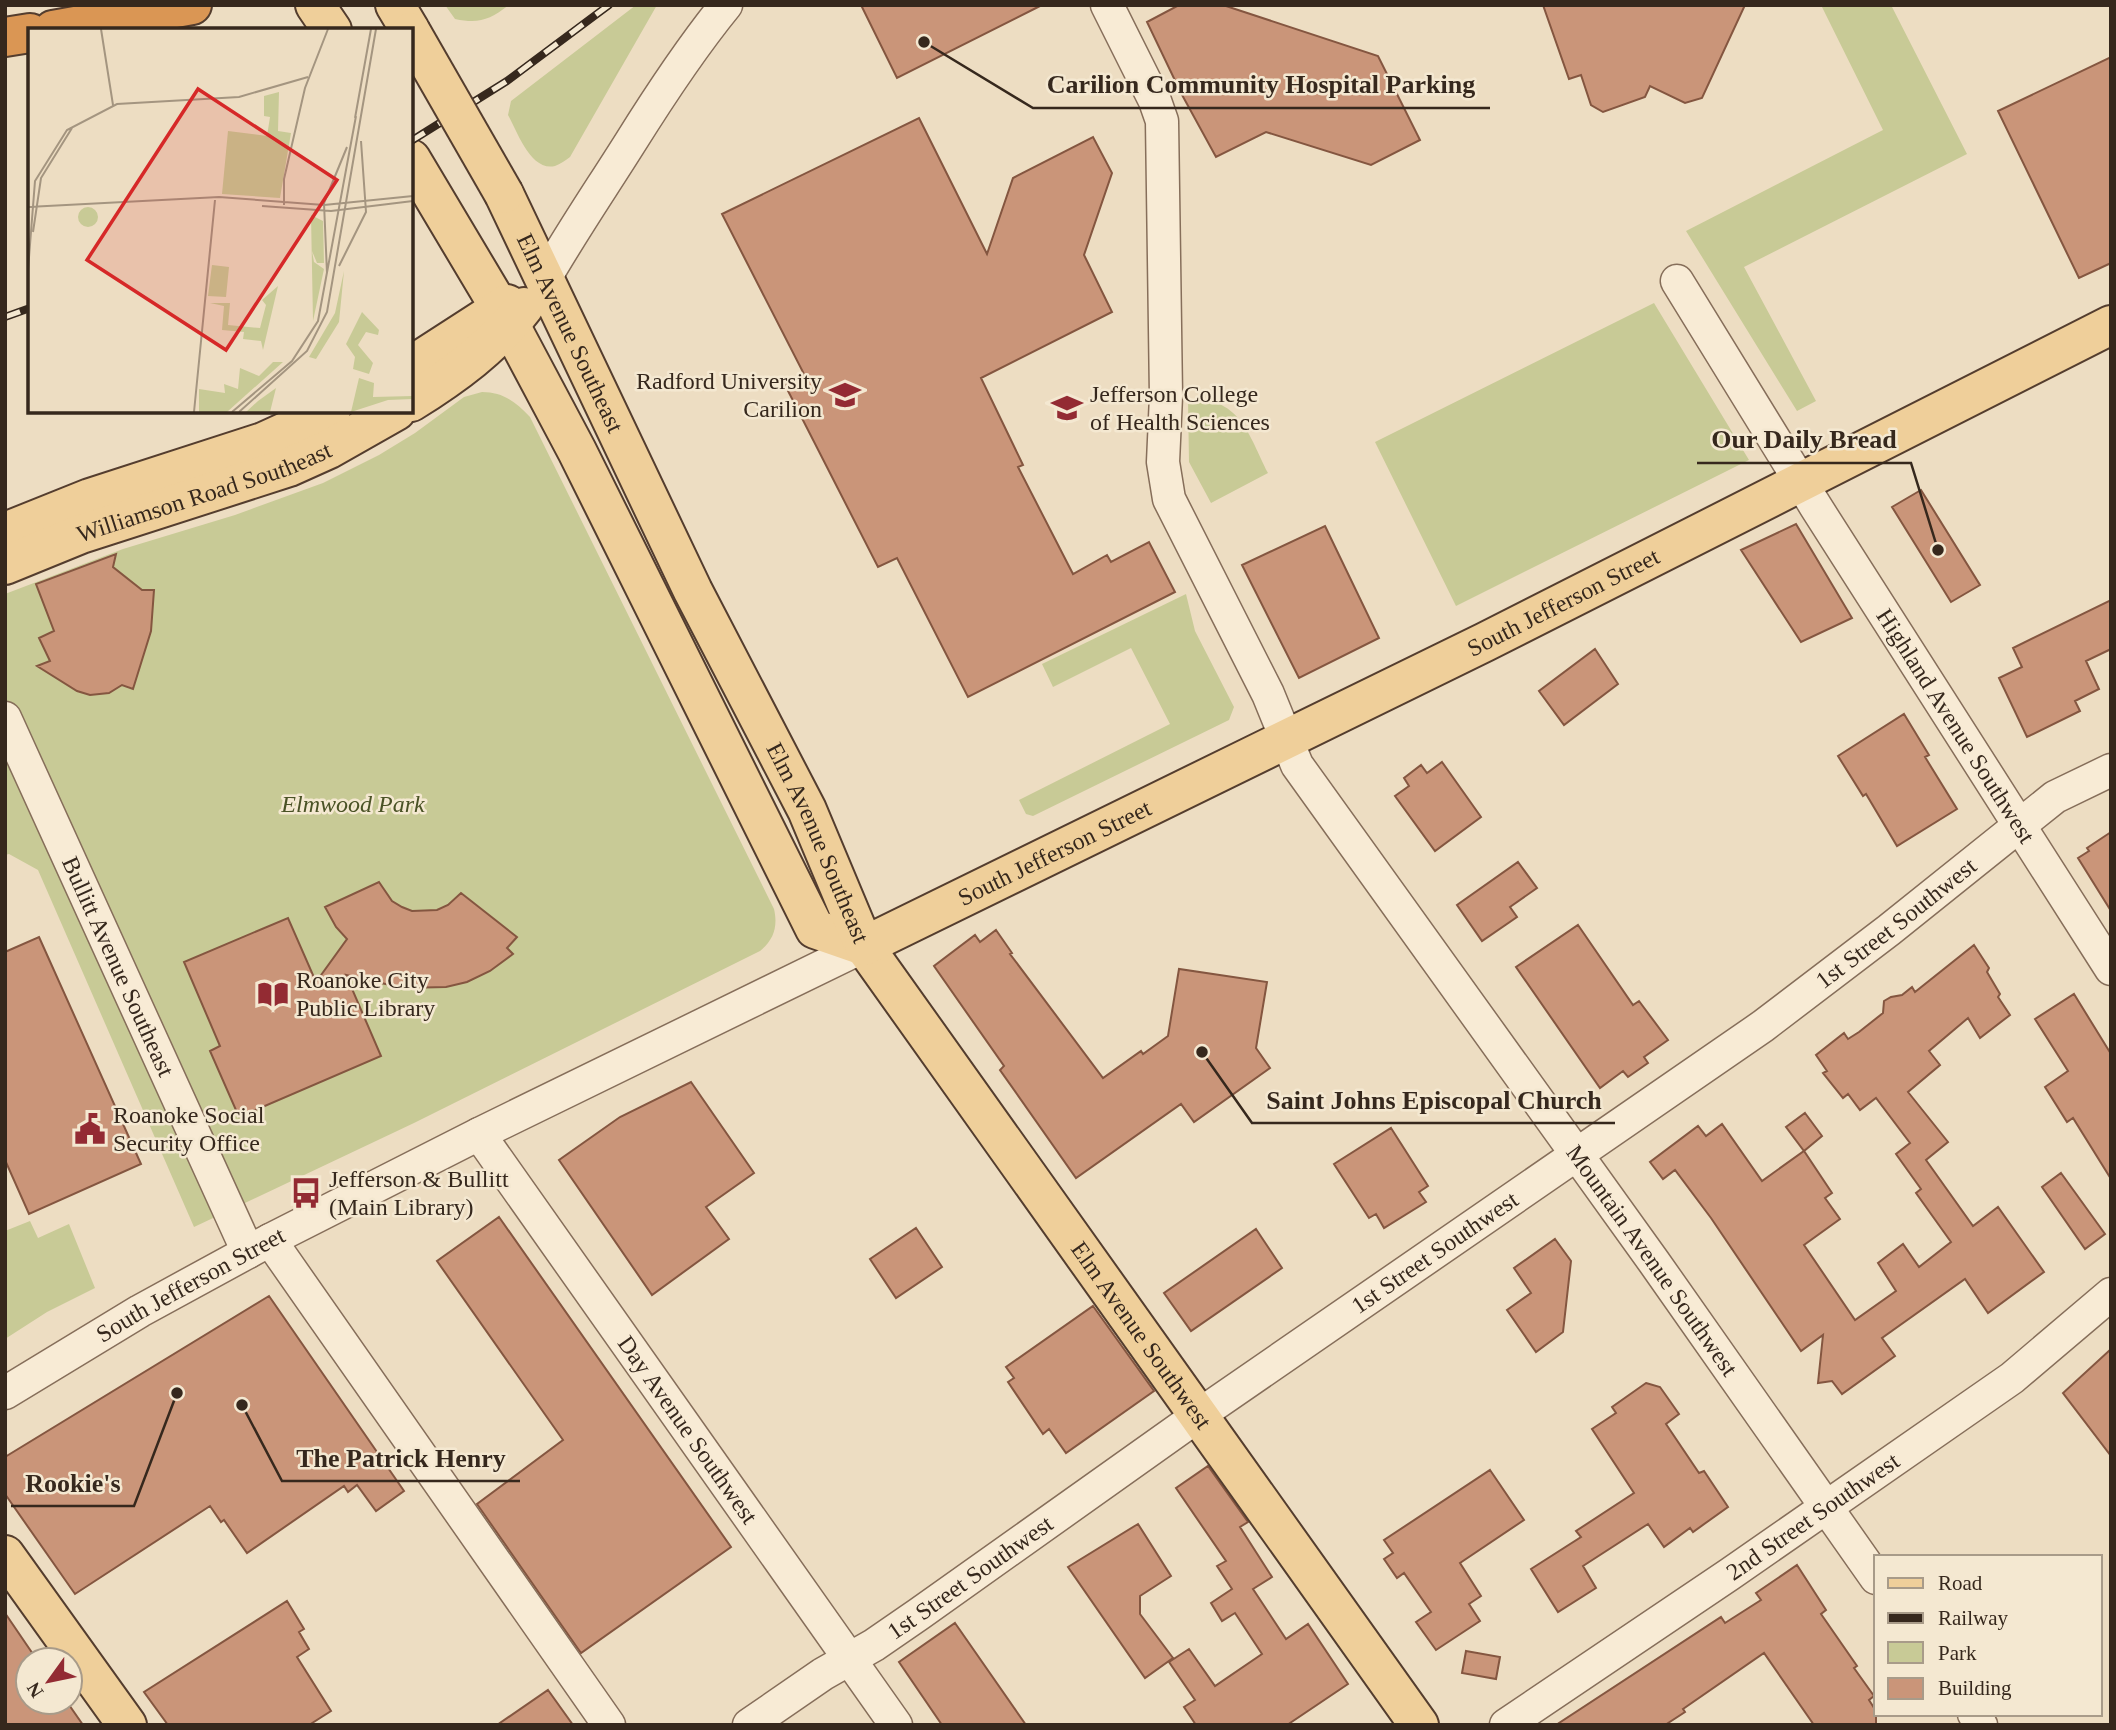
<svg xmlns="http://www.w3.org/2000/svg" width="2116" height="1730" viewBox="0 0 2116 1730" font-family="Georgia,serif">
  <style>
    .green { fill: #c8ca96 }
    .building { fill: #ca9579; stroke: #845640; stroke-width: 2 }
    .lines { fill: none; stroke-linecap: round; stroke-linejoin: round }
    .minor-casing { stroke: #866e5a; stroke-width: 35 }
    .major-casing { stroke: #543d2e; stroke-width: 42 }
    .highway-casing { stroke: #543d2e; stroke-width: 42 }
    .minor { stroke: #f8ebd5; stroke-width: 32 }
    .major { stroke: #efcf9a; stroke-width: 38 }
    .highway { stroke: #da9654; stroke-width: 38 }
    .rail-casing { stroke: #36281d; stroke-width: 8 }
    .rail { stroke: #f4e8d1; stroke-width: 5; stroke-dasharray: 16; stroke-linecap: butt }
    .major-bridge-casing { stroke: #543d2e; stroke-width: 42; stroke-linecap: butt }
    .major-bridge { stroke: #efcf9a; stroke-width: 38 }
    .labels { text-anchor: middle; stroke-width: 5; stroke-linejoin: round; paint-order: stroke }
    .street-label { font-size: 24px; fill: #36281d; stroke: #f4e8d1 }
    .poi-label { font-size: 24px; fill: #36281d; stroke: #f4e8d1; text-anchor: start }
    .park-label { font-size: 24px; font-style: italic; fill: #4a5225; stroke: #f4e8d1 }
    .inset-road { fill: none; stroke: #a49580; stroke-width: 2 }
    .view { fill: #d62828; fill-opacity: 0.15; stroke: #d62828; stroke-width: 3.5 }
    .inset-edge { fill: none; stroke: #36281d; stroke-width: 3.5 }
    .leader { fill: none; stroke: #36281d; stroke-width: 2.5 }
    .callout-dot { fill: #36281d; stroke: #f4e8d1; stroke-width: 2.5 }
    .callout-label { font-size: 26px; text-anchor: middle; font-weight: bold; fill: #36281d; stroke: #f4e8d1; stroke-width: 5; stroke-linejoin: round; paint-order: stroke }
  </style>
  <rect width="100%" height="100%" fill="#edddc2"/>
  <path class="green" d="M 445,5 L 509,5 C 489,20 479,24 455,19 Z
    M 636,5 L 657,5 L 570,157 C 566,160 560,164 555,166 C 531,172 517,131 508,115 L 511,101 Z
    M 1821,5 L 1891,5 L 1967,154 L 1744,267 L 1816,401 L 1797,411 L 1686,231 L 1883,130 Z
    M 1654,303 L 1749,460 L 1456,606 L 1375,442 Z
    M 482,392 C 503,392 516,402 530,417 L 774,909 C 778,926 774,940 760,951 L 414,1123 L 194,1227 L 38,870 L 9,854 L 5,855 L 5,594 L 123,549 L 235,515 L 323,483 L 379,455 L 415,433 L 464,397 Z
    M 1188,399 C 1240,397 1248,433 1268,473 L 1211,503 L 1189,462 Z
    M 1186,594 L 1195,631 L 1234,707 L 1229,720 L 1033,816 L 1026,814 L 1019,800 L 1170,724 L 1131,648 L 1053,687 L 1042,664 Z
    M 30,1221 L 38,1238 L 69,1224 L 95,1288 L 47,1312 L 5,1339 L 5,1231 Z"/>
  <path class="building" d="M 861,5 L 1042,5 L 897,78 Z
    M 1179,5 L 1223,5 L 1378,56 L 1420,140 L 1371,165 L 1266,132 L 1216,157 L 1181,93 L 1147,22 Z
    M 1543,5 L 1745,5 L 1702,98 L 1685,103 L 1650,86 L 1645,97 L 1603,112 L 1591,105 L 1581,75 L 1569,79 Z
    M 2111,57 L 2111,263 L 2079,278 L 1998,111 Z
    M 919,118 L 987,254 L 1013,178 L 1093,137 L 1112,173 L 1084,255 L 1112,312 L 981,378 L 1023,465 L 1018,467 L 1073,574 L 1107,555 L 1111,562 L 1149,542 L 1175,592 L 968,697 L 897,558 L 878,567 L 785,385 L 805,376 L 722,214 Z
    M 1921,490 L 1980,585 L 1951,602 L 1892,507 Z
    M 1796,524 L 1852,618 L 1801,642 L 1741,550 Z
    M 1325,526 L 1379,638 L 1299,678 L 1242,565 Z
    M 116,554 L 113,567 L 142,590 L 154,590 L 151,631 L 133,689 L 122,685 L 109,693 L 90,695 L 77,691 L 37,666 L 50,661 L 39,638 L 54,631 L 36,584 Z
    M 2111,600 L 2111,649 L 2086,661 L 2099,689 L 2075,701 L 2080,711 L 2027,737 L 1999,678 L 2022,667 L 2013,648 Z
    M 1595,649 L 1618,684 L 1564,725 L 1539,691 Z
    M 1904,714 L 1929,755 L 1925,757 L 1957,809 L 1897,846 L 1866,794 L 1863,796 L 1838,756 Z
    M 1442,762 L 1481,817 L 1435,851 L 1395,796 L 1409,786 L 1404,778 L 1421,765 L 1427,773 Z
    M 2111,832 L 2111,911 L 2078,858 L 2089,851 L 2087,848 Z
    M 1518,862 L 1537,888 L 1510,907 L 1517,917 L 1482,941 L 1457,905 Z
    M 379,882 L 392,901 L 402,907 L 412,911 L 437,910 L 448,905 L 461,893 L 517,937 L 507,948 L 513,954 L 490,971 L 467,982 L 446,987 L 403,988 L 346,975 L 381,1056 L 239,1117 L 210,1051 L 220,1046 L 184,962 L 288,918 L 316,982 L 347,939 L 336,927 L 325,907 Z
    M 1578,925 L 1633,1005 L 1639,1001 L 1668,1040 L 1644,1057 L 1648,1063 L 1628,1077 L 1623,1071 L 1600,1088 L 1516,967 Z
    M 996,930 L 1012,953 L 1010,954 L 1103,1078 L 1141,1051 L 1143,1054 L 1168,1036 L 1179,969 L 1267,982 L 1256,1048 L 1270,1068 L 1194,1122 L 1181,1104 L 1076,1178 L 1000,1070 L 1004,1066 L 934,966 L 975,935 L 980,942 Z
    M 39,937 L 141,1164 L 29,1214 L 5,1160 L 5,952 Z
    M 1974,945 L 1989,968 L 1987,972 L 2000,994 L 1998,997 L 2010,1015 L 1980,1038 L 1968,1018 L 1929,1051 L 1940,1065 L 1908,1092 L 1948,1142 L 1926,1160 L 1973,1226 L 1998,1207 L 2044,1272 L 1988,1313 L 1965,1279 L 1882,1338 L 1895,1356 L 1842,1394 L 1832,1381 L 1818,1383 L 1823,1335 L 1801,1351 L 1711,1218 L 1675,1170 L 1663,1179 L 1650,1162 L 1698,1126 L 1706,1136 L 1722,1124 L 1762,1181 L 1804,1151 L 1832,1193 L 1825,1198 L 1840,1219 L 1804,1245 L 1855,1320 L 1896,1291 L 1878,1263 L 1903,1244 L 1919,1267 L 1951,1242 L 1916,1193 L 1921,1189 L 1896,1154 L 1910,1143 L 1876,1098 L 1860,1110 L 1848,1094 L 1843,1098 L 1823,1073 L 1827,1071 L 1816,1055 L 1844,1033 L 1848,1039 L 1859,1032 L 1883,1013 L 1884,1001 L 1891,997 L 1902,995 L 1912,987 L 1915,992 Z
    M 2074,994 L 2111,1054 L 2111,1179 L 2073,1118 L 2067,1122 L 2045,1087 L 2068,1071 L 2035,1019 Z
    M 691,1082 L 754,1173 L 706,1207 L 729,1239 L 652,1295 L 559,1160 L 620,1117 Z
    M 1805,1113 L 1822,1136 L 1804,1151 L 1786,1127 Z
    M 1391,1128 L 1428,1186 L 1419,1192 L 1426,1202 L 1384,1228 L 1376,1214 L 1369,1218 L 1334,1164 Z
    M 2061,1173 L 2105,1234 L 2085,1249 L 2042,1187 Z
    M 499,1217 L 731,1547 L 581,1653 L 477,1504 L 563,1440 L 437,1261 Z
    M 916,1228 L 942,1267 L 896,1298 L 870,1259 Z
    M 1256,1229 L 1282,1268 L 1191,1331 L 1164,1293 Z
    M 1555,1239 L 1571,1261 L 1563,1332 L 1536,1352 L 1507,1310 L 1531,1293 L 1514,1268 Z
    M 269,1296 L 404,1491 L 376,1511 L 357,1485 L 348,1492 L 344,1486 L 247,1553 L 224,1520 L 221,1522 L 210,1506 L 75,1594 L 5,1494 L 5,1457 Z
    M 1093,1306 L 1154,1391 L 1066,1453 L 1049,1429 L 1043,1434 L 1008,1382 L 1014,1378 L 1006,1367 Z
    M 2111,1349 L 2111,1456 L 2063,1393 Z
    M 1646,1383 L 1660,1387 L 1679,1414 L 1666,1424 L 1699,1473 L 1704,1471 L 1728,1507 L 1693,1532 L 1690,1528 L 1664,1547 L 1648,1524 L 1583,1566 L 1596,1588 L 1558,1612 L 1531,1569 L 1581,1537 L 1576,1531 L 1634,1493 L 1592,1429 L 1616,1413 L 1612,1407 Z
    M 1208,1466 L 1248,1522 L 1240,1527 L 1272,1577 L 1253,1589 L 1286,1639 L 1308,1624 L 1348,1684 L 1287,1725 L 1196,1725 L 1184,1707 L 1195,1700 L 1169,1662 L 1189,1649 L 1215,1686 L 1262,1654 L 1235,1613 L 1222,1621 L 1211,1603 L 1232,1589 L 1217,1566 L 1226,1561 L 1176,1488 Z
    M 1490,1470 L 1524,1520 L 1460,1563 L 1481,1596 L 1469,1604 L 1480,1621 L 1436,1650 L 1416,1622 L 1431,1612 L 1404,1573 L 1397,1578 L 1384,1559 L 1393,1553 L 1384,1540 Z
    M 1138,1524 L 1171,1576 L 1140,1596 L 1140,1614 L 1173,1658 L 1145,1678 L 1068,1567 Z
    M 1797,1565 L 1826,1610 L 1821,1614 L 1857,1666 L 1854,1668 L 1874,1696 L 1869,1700 L 1876,1711 L 1876,1725 L 1814,1725 L 1764,1653 L 1683,1709 L 1685,1712 L 1665,1725 L 1556,1725 L 1721,1617 L 1725,1623 L 1761,1600 L 1756,1593 Z
    M 287,1601 L 304,1629 L 299,1632 L 309,1649 L 297,1657 L 331,1711 L 309,1725 L 168,1725 L 144,1692 Z
    M 5,1613 L 37,1660 L 28,1660 L 28,1702 L 67,1702 L 83,1725 L 5,1725 Z
    M 955,1623 L 1026,1725 L 942,1725 L 899,1662 Z
    M 1466,1651 L 1500,1657 L 1496,1679 L 1462,1673 Z
    M 548,1690 L 573,1725 L 497,1725 Z"/>
  <g class="lines">
    <defs>
      <g id="minor">
        <path id="s1" d="M 1107,5 L 1155,101 L 1162,121 L 1166,396 L 1163,462 L 1169,499 L 1268,694 L 1297,765 L 1654,1262 L 1876,1578"/>
        <path d="M 544,280 C 571,233 601,189 630,143 C 660,95 690,49 726,5"/>
        <path id="s2" d="M 1677,281 L 1816,507 L 2111,969"/>
        <path id="s3" d="M 5,718 L 248,1252"/>
        <path id="s4" d="M 479,1134 L 896,1725"/>
        <path d="M 270,1240 L 609,1725"/>
        <path id="s5" d="M 5,1393 L 140,1311 L 270,1240 L 479,1134 L 864,946"/>
        <path d="M 1974,1714 L 1981,1725"/>
        <path id="s6" d="M 749,1725 L 823,1674 L 874,1645 L 919,1614 L 1199,1415 L 1763,1026 L 1889,930 L 2055,797 L 2111,770"/>
        <path id="s7" d="M 1506,1725 L 1730,1574 L 2012,1378 L 2111,1294"/>
      </g>
      <g id="major">
        <path d="M 315,5 L 332,30"/>
        <path d="M 395,5 L 410,30"/>
        <path d="M 411,159 L 510,325 L 577,451 L 815,929 L 864,946"/>
        <path id="s8" d="M 504,194 L 693,591 L 807,810 L 864,946 L 1419,1725"/>
        <path d="M 411,366 L 507,304"/>
        <path d="M 411,402 C 453,376 494,346 524,307"/>
        <path d="M 5,532 L 90,498 L 263,442 L 331,411"/>
        <path id="s9" d="M 5,565 L 81,534 L 289,467 L 329,449 L 396,411"/>
        <path id="s10" d="M 864,946 L 1485,642 L 2111,325"/>
        <path d="M 5,1555 L 127,1725"/>
      </g>
      <path id="highway" d="M 53,30 L 192,5
        M 5,37 L 30,33"/>
    </defs>
    <use href="#minor" class="minor-casing"/>
    <use href="#major" class="major-casing"/>
    <use href="#highway" class="highway-casing"/>
    <use href="#minor" class="minor"/>
    <use href="#major" class="major"/>
    <use href="#highway" class="highway"/>
    <defs>
      <path id="rail" d="M 411,141 L 507,81 L 609,5
        M 5,317 L 30,308"/>
    </defs>
    <use href="#rail" class="rail-casing"/>
    <use href="#rail" class="rail"/>
    <defs>
      <path id="major-bridge" d="M 411,32 L 504,194"/>
    </defs>
    <use href="#major-bridge" class="major-bridge-casing"/>
    <use href="#major-bridge" class="major-bridge"/>
  </g>
  <defs>
    <symbol id="university-bare" viewBox="-9 -9 18 18"><path d="M0-5L7-2L0 1L-7-2ZM-4 1L0 2.5L4 1V4Q0 6-4 4Z" fill="#932b33" stroke="#f4e8d1" stroke-width="2.5" paint-order="stroke"/></symbol>
    <symbol id="library-bare" viewBox="-9 -9 18 18"><path d="M-6-4Q-3-5.5-.7-3.5V5Q-3 3-6 4ZM6-4Q3-5.5 .7-3.5V5Q3 3 6 4Z" fill="#932b33" stroke="#f4e8d1" stroke-width="2.5" paint-order="stroke"/></symbol>
    <symbol id="civic-bare" viewBox="-9 -9 18 18"><path d="M-.6-6.5H3V-4.5H.6V-3L4-1V1h2V6H-6V1h2V-1L-.6-3ZM-1.2 2.5V6h2.4V2.5Z" fill="#932b33" stroke="#f4e8d1" stroke-width="2.5" paint-order="stroke"/></symbol>
    <symbol id="bus-bare" viewBox="-9 -9 18 18"><path d="M-5-6H5V4H4V6H2V4H-2V6H-4V4H-5ZM-3.5-4V0h7V-4ZM-3.5 1.2v1.5H-2V1.2ZM2 1.2v1.5H3.5V1.2Z" fill="#932b33" stroke="#f4e8d1" stroke-width="2.5" paint-order="stroke"/></symbol>
  </defs>
  <g fill-rule="evenodd">
    <use href="#university-bare" x="823" y="373" width="44" height="44"/>
    <use href="#university-bare" x="1045" y="386" width="44" height="44"/>
    <use href="#library-bare" x="251" y="972" width="44" height="44"/>
    <use href="#civic-bare" x="68" y="1107" width="44" height="44"/>
    <use href="#bus-bare" x="284" y="1171" width="44" height="44"/>
  </g>
  <g class="labels">
    <g class="street-label">
      <text dy="8" stroke="none"><textPath href="#s8" startOffset="154">Elm Avenue Southeast</textPath></text>
      <text dy="8" stroke="none"><textPath href="#s9" startOffset="212">Williamson Road Southeast</textPath></text>
      <text dy="8" stroke="none"><textPath href="#s10" startOffset="779">South Jefferson Street</textPath></text>
      <text dy="8" stroke="none"><textPath href="#s2" startOffset="525">Highland Avenue Southwest</textPath></text>
      <text dy="8" stroke="none"><textPath href="#s8" startOffset="721">Elm Avenue Southeast</textPath></text>
      <text dy="8" stroke="none"><textPath href="#s10" startOffset="212">South Jefferson Street</textPath></text>
      <text dy="8" stroke="none"><textPath href="#s6" startOffset="1400">1st Street Southwest</textPath></text>
      <text dy="8" stroke="none"><textPath href="#s3" startOffset="273">Bullitt Avenue Southeast</textPath></text>
      <text dy="8" stroke="none"><textPath href="#s6" startOffset="833">1st Street Southwest</textPath></text>
      <text dy="8" stroke="none"><textPath href="#s1" startOffset="1412">Mountain Avenue Southwest</textPath></text>
      <text dy="8" stroke="none"><textPath href="#s5" startOffset="215">South Jefferson Street</textPath></text>
      <text dy="8" stroke="none"><textPath href="#s8" startOffset="1312">Elm Avenue Southwest</textPath></text>
      <text dy="8" stroke="none"><textPath href="#s4" startOffset="362">Day Avenue Southwest</textPath></text>
      <text dy="8" stroke="none"><textPath href="#s7" startOffset="371">2nd Street Southwest</textPath></text>
      <text dy="8" stroke="none"><textPath href="#s6" startOffset="266">1st Street Southwest</textPath></text>
    </g>
    <g class="poi-label">
      <text x="822" y="389" text-anchor="end">Radford University<tspan x="822" dy="28">Carilion</tspan></text>
      <text x="1090" y="402">Jefferson College<tspan x="1090" dy="28">of Health Sciences</tspan></text>
      <text x="296" y="988">Roanoke City<tspan x="296" dy="28">Public Library</tspan></text>
      <text x="113" y="1123">Roanoke Social<tspan x="113" dy="28">Security Office</tspan></text>
      <text x="329" y="1187">Jefferson &amp; Bullitt<tspan x="329" dy="28">(Main Library)</tspan></text>
    </g>
    <g class="park-label">
      <text x="353" y="812">Elmwood Park</text>
    </g>
  </g>
  <g transform="translate(28 28)">
    <rect width="385" height="385" fill="#edddc2"/>
    <path d="M 251,64 L 250,103 L 263,105 L 252,170 L 194,166 L 200,103 L 239,108 L 242,89 L 236,88 L 236,68 ZM50 189a10 10 0 1 1 20 0a10 10 0 1 1-20 0ZM 283,187 L 295,193 L 296,235 L 289,235 L 284,223 L 286,234 L 296,241 L 285,293 ZM 184,237 L 201,239 L 198,269 L 180,268 ZM 316,243 L 311,294 L 288,331 L 281,329 L 307,285 ZM 250,258 L 235,322 L 233,313 L 215,311 L 216,304 L 194,302 L 196,278 L 182,275 L 202,275 L 200,297 L 232,300 L 238,277 L 234,272 ZM 334,284 L 351,302 L 350,307 L 338,304 L 330,317 L 345,335 L 341,346 L 325,341 L 327,329 L 318,316 ZM 245,334 L 255,334 L 199,384 L 171,384 L 171,361 L 197,365 L 196,356 L 210,361 L 212,340 L 231,348 ZM 331,350 L 346,355 L 345,369 L 385,368 L 385,371 L 360,372 L 323,384 ZM 248,360 L 242,384 L 218,384 L 230,373 Z" fill="#c8ca96"/>
    <path class="inset-road" d="M 73,1 L 85,77M 327,90 L 343,1M 256,177 L 256,151 L 277,60 L 300,1M 234,178 L 303,183 L 385,173M 0,179 L 191,169 L 296,177 L 385,168M 5,204 L 13,150 L 44,100M 311,238 L 338,184 L 333,113M 0,242 L 7,153 L 39,102 L 89,76 L 211,69 L 280,49M 299,245 L 296,175 L 319,119M 166,384 L 187,172M 204,384 L 264,333 L 290,293 L 328,88M 211,384 L 279,323 L 299,284 L 348,1"/>
    <path class="view" d="M 170,61 L 309,152 L 198,322 L 59,232 Z"/>
    <rect width="385" height="385" class="inset-edge"/>
  </g>
  <path class="leader" d="M924 42L1033 108H1490M1938 550L1911 463H1697M1202 1052L1252 1123H1615M242 1405L282 1481H520M177 1393L134 1506H11"/>
  <g class="callout-dot">
    <circle cx="924" cy="42" r="7"/>
    <circle cx="1938" cy="550" r="7"/>
    <circle cx="1202" cy="1052" r="7"/>
    <circle cx="242" cy="1405" r="7"/>
    <circle cx="177" cy="1393" r="7"/>
  </g>
  <g class="callout-label">
    <text x="1261" y="93">Carilion Community Hospital Parking</text>
    <text x="1804" y="448">Our Daily Bread</text>
    <text x="1434" y="1109">Saint Johns Episcopal Church</text>
    <text x="401" y="1467">The Patrick Henry</text>
    <text x="73" y="1492">Rookie's</text>
  </g>
  <rect width="2116" height="1730" fill="none" stroke="#36281d" stroke-width="14"/>
  <rect x="1874" y="1555" width="228" height="161" fill="#f4e8d1" stroke="#a89b89" stroke-width="2"/>
  <rect x="1888" y="1578" width="35" height="10" fill="#efcf9a" stroke="#a89b89" stroke-width="2"/>
  <text x="1938" y="1590" font-size="21" fill="#36281d">Road</text>
  <rect x="1888" y="1613" width="35" height="10" fill="#36281d" stroke="#a89b89" stroke-width="2"/>
  <text x="1938" y="1625" font-size="21" fill="#36281d">Railway</text>
  <rect x="1888" y="1642" width="35" height="21" fill="#c8ca96" stroke="#a89b89" stroke-width="2"/>
  <text x="1938" y="1660" font-size="21" fill="#36281d">Park</text>
  <rect x="1888" y="1678" width="35" height="21" fill="#ca9579" stroke="#a89b89" stroke-width="2"/>
  <text x="1938" y="1695" font-size="21" fill="#36281d">Building</text>
  <g transform="translate(49 1681) rotate(237)"><circle r="33" fill="#f4e8d1" stroke="#a89b89" stroke-width="2"/>
  <path d="M0-5L12 26L0 18L-12 26Z" fill="#932b33"/>
  <text y="-10" font-size="19" font-weight="bold" text-anchor="middle" fill="#36281d">N</text>
  </g>
</svg>
